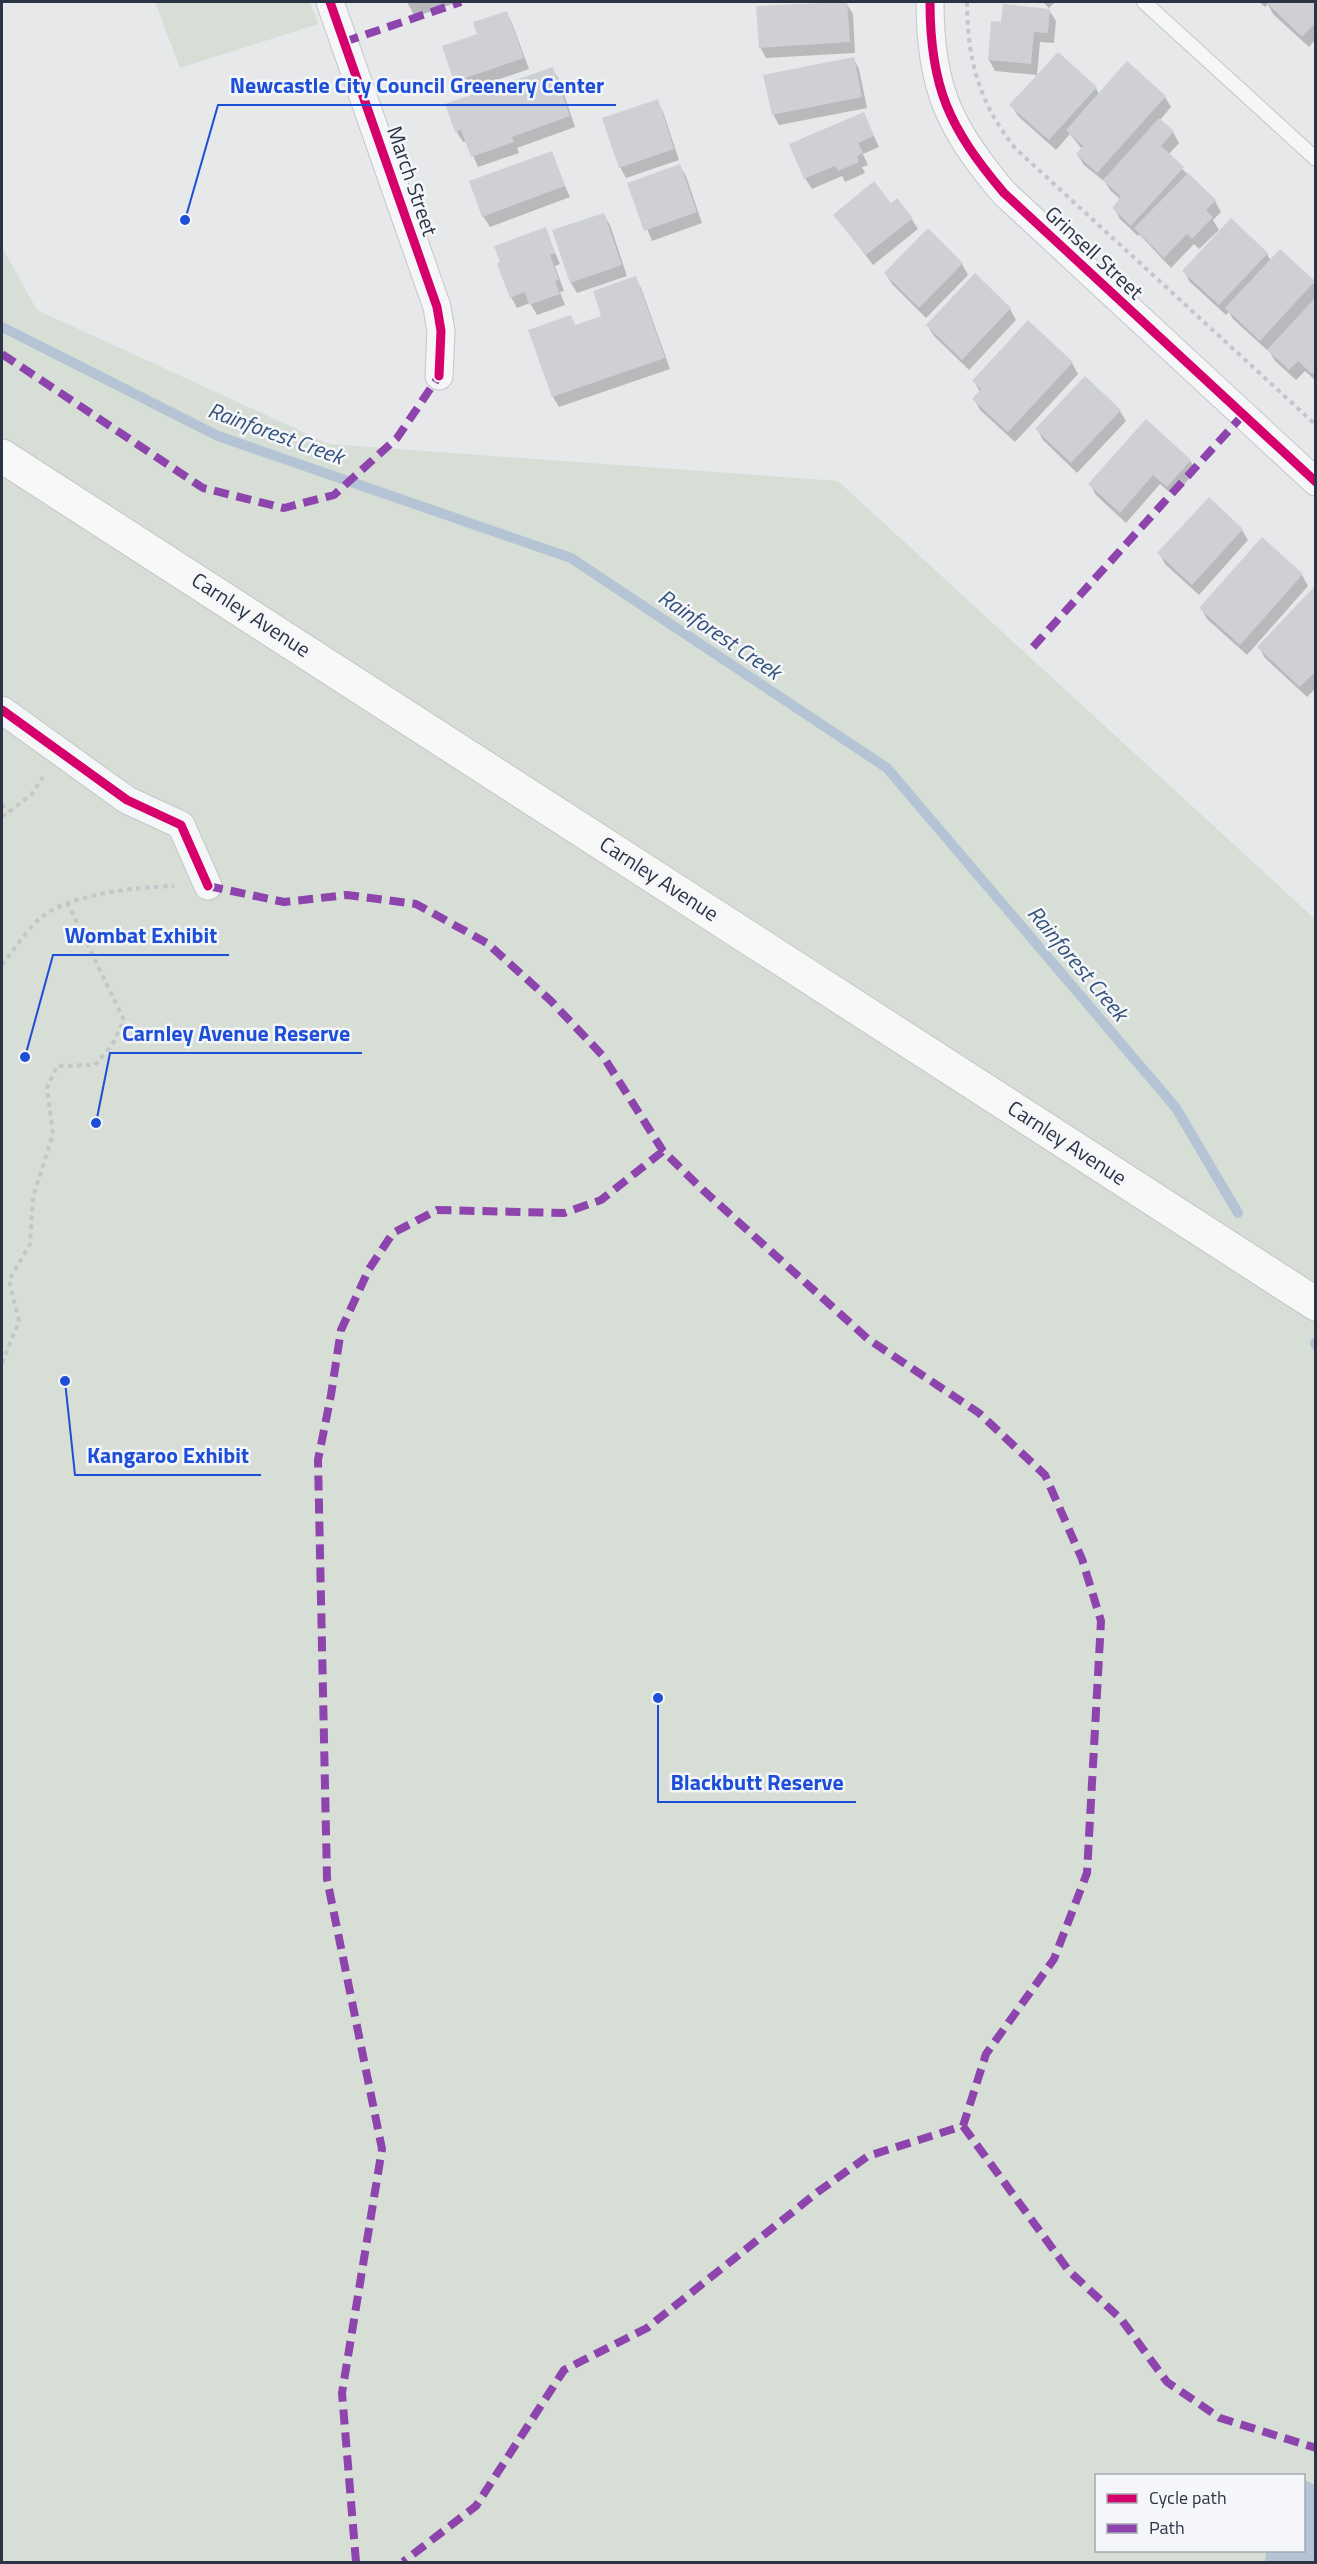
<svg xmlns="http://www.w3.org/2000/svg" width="1317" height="2564" viewBox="0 0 1317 2564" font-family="'Titillium Web',sans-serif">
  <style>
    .green { fill: #d6ded6; fill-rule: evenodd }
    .water { fill: #b4c4d5 }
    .shadow { fill: #0003 }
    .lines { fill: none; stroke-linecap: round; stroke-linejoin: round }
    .stream { stroke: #b4c4d5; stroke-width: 10 }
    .building { fill: #ced0d3 }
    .service-casing { stroke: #c4c6c8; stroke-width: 16 }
    .minor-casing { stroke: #c4c6c8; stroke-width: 29 }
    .secondary-casing { stroke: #c4c6c8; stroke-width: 35 }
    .path { stroke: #c5c6ca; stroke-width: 4; stroke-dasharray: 4.5 4.5; stroke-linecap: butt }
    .service { stroke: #f5f6f7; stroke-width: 14 }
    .minor { stroke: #f5f6f7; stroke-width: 27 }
    .secondary { stroke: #f8f8f8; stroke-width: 33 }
    .quiet { stroke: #8e44ad; stroke-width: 8; stroke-dasharray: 15 8; stroke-linecap: butt }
    .cycleway-casing { stroke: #f4f6f9; stroke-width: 13 }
    .cycleway { stroke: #d6006c; stroke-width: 9 }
    .labels { text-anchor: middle; stroke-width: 5; stroke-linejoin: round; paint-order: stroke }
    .street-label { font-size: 21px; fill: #2b3445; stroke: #f4f6f9 }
    .water-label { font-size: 22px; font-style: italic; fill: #34527a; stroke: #f4f6f9 }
    .leader { fill: none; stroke: #1d4ed8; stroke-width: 2 }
    .callout-dot { fill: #1d4ed8; stroke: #f4f6f9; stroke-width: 2 }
    .callout-label { font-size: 22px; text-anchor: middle; font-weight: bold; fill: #1d4ed8; stroke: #f4f6f9; stroke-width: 5; stroke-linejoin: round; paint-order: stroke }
  </style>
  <rect width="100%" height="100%" fill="#e6e8ea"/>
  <path class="green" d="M 155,2 L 310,2 L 318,24 L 180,68 Z
    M 2,247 L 37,310 L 329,444 L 838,481 L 1316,920 L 1315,2562 L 2,2562 ZM 1096,2476 L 1304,2476 L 1304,2550 L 1096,2550 Z"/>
  <path class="water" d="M 1304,2480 L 1315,2485 L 1315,2562 L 1265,2562 L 1266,2551 L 1304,2550 Z"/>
  <path class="shadow" d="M 407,2 L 458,2 L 415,17 Z
    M 1043,2 L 1055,2 L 1049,8 Z
    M 1259,2 L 1316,2 L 1316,39 L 1309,47 L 1273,14 L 1268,4 L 1265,7 Z
    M 846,3 L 853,14 L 855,53 L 766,58 L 760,47 Z
    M 1049,10 L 1056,21 L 1054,43 L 1040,42 L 1037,75 L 995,71 L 989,60 Z
    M 506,12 L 512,23 L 529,69 L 462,92 L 456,81 L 479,35 Z
    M 853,58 L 859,69 L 867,108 L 779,125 L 773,114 Z
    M 552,69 L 559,79 L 575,127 L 517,148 L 519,153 L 478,167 L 467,141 L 463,142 L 456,131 Z
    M 1096,88 L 1099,94 L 1165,97 L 1171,107 L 1160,120 L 1173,132 L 1179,143 L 1168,155 L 1215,201 L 1221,212 L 1213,220 L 1219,230 L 1199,249 L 1194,244 L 1171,268 L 1139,234 L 1138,236 L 1120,219 L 1114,208 L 1121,200 L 1111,191 L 1105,182 L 1084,165 L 1077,154 L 1082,149 L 1070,134 L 1056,150 L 1018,116 L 1011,105 Z
    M 657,101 L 663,112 L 679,160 L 626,178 L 620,167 Z
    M 864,114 L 879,147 L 863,154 L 868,165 L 862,167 L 865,173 L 845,182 L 842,176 L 812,189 L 805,178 Z
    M 551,153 L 570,197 L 490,227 L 483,216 Z
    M 679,165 L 686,176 L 702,223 L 652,241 L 629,184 Z
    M 891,205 L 911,218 L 918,229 L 873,265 L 835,215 Z
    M 603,214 L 610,225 L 627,276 L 577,293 L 571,283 L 553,231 Z
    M 545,229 L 560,264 L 555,266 L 564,291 L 560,292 L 565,305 L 537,315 L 530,303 L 517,308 L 511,297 Z
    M 1267,254 L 1271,261 L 1316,285 L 1316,381 L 1305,371 L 1296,380 L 1275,361 L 1268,349 L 1267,350 L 1233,319 L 1229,312 L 1226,315 L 1190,282 L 1184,271 Z
    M 962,264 L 968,275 L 926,318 L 892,284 L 886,274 Z
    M 635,277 L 641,288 L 670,369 L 559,407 L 553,397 L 571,317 L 576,327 L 603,317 Z
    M 1010,309 L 1016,320 L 969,370 L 934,336 L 927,325 Z
    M 1072,363 L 1078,374 L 1015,442 L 980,410 L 974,399 L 980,392 L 974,381 Z
    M 1120,411 L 1126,421 L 1077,473 L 1043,440 L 1037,429 Z
    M 1190,460 L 1196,471 L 1174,496 L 1160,484 L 1126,523 L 1096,495 L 1090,484 Z
    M 1242,530 L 1248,540 L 1199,595 L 1165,564 L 1159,553 Z
    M 1262,540 L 1302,575 L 1308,586 L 1247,655 L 1207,619 L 1201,608 Z
    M 1314,589 L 1316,688 L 1307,697 L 1265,658 L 1259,647 Z"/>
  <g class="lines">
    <path class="stream" d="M 2,327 L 218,436 L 571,558 L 887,768 L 1176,1108 L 1238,1213
      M 1315,1343 L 1316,1345"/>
  </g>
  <path class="building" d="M 847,2 L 850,42 L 759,48 L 756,6 Z
    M 1266,2 L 1316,2 L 1316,22 L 1302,37 Z
    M 1003,4 L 1050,9 L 1048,33 L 1034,32 L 1031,64 L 988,60 L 991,21 L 1001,22 Z
    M 507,11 L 524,58 L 454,82 L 442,46 L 477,34 L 473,22 Z
    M 1058,52 L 1097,87 L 1049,140 L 1009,105 Z
    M 854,57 L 862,97 L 772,115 L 763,75 Z
    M 1127,61 L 1166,96 L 1097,173 L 1076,154 L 1083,146 L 1066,130 Z
    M 553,67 L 570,116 L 512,137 L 514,142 L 471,157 L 461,130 L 455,132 L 445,104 Z
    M 658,99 L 674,149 L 619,168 L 602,118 Z
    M 864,112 L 874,136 L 858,143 L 863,153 L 857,156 L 859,162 L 838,171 L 835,166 L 804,179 L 789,144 Z
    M 1159,118 L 1174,131 L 1161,146 L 1184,167 L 1131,226 L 1112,208 L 1121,197 L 1103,180 Z
    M 552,151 L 565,186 L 482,217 L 469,181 Z
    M 680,164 L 697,212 L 644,231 L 627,183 Z
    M 1188,173 L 1216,200 L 1206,210 L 1213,217 L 1192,239 L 1187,234 L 1164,258 L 1134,228 Z
    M 874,181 L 891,203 L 897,198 L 913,218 L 866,255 L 833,215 Z
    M 604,213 L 622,265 L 570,283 L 552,230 Z
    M 1231,218 L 1268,253 L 1219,305 L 1182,271 Z
    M 546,227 L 555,253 L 550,255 L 559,280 L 555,281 L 560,294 L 529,305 L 525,292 L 510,298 L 497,264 L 500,262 L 494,246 Z
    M 928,228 L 963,263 L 919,308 L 884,273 Z
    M 1280,249 L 1315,281 L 1260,341 L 1225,308 Z
    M 975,273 L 1011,308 L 962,360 L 926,325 Z
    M 636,276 L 665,358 L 552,397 L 528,330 L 571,315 L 575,325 L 601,316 L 593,291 Z
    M 1316,297 L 1316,371 L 1312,374 L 1298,361 L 1289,370 L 1267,350 Z
    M 1028,320 L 1073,362 L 1008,432 L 972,399 L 981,389 L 972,381 Z
    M 1085,376 L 1121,410 L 1071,463 L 1035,429 Z
    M 1146,419 L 1191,460 L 1167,487 L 1153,475 L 1120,513 L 1088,484 Z
    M 1209,497 L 1243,529 L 1192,585 L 1157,553 Z
    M 1262,537 L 1303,574 L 1240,645 L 1199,608 Z
    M 1314,587 L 1316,671 L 1300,687 L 1257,647 Z"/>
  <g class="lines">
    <defs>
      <path id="service" d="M 1144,2 L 1316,159"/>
      <path id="minor" d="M 330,2 L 437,307 L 441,331 L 439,376
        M 930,2 C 930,87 949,128 1004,193 L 1316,482
        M 2,710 L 127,800 L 181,825 L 208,886"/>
      <path id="secondary" d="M 2,456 L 1316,1304"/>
    </defs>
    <use href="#service" class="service-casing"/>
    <use href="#minor" class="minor-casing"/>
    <use href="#secondary" class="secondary-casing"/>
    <path class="path" d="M 967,2 C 967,58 979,104 1016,149 L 1316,425
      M 2,804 L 8,812
      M 2,817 L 31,795 L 43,777
      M 2,965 C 13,951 24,934 37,921 C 65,894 136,887 174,886
      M 2,1363 L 19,1321 L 9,1280 L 30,1244 L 33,1197 L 53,1134 L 47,1088 L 57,1066 L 95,1065 L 112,1045 L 124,1020 L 68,904"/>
    <use href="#service" class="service"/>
    <use href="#minor" class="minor"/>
    <use href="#secondary" class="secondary"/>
    <path class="quiet" d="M 344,42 L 461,2
      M 2,354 L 203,488 L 284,508 L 334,495 L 397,438 L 439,376
      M 1033,647 L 1242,416
      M 208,886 L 284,902 L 347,895 L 416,904 L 487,943 L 551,1001 L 603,1056 L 663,1151 L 703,1190 L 868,1339 L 979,1413 L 1045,1475 L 1082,1559 L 1101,1621 L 1087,1873 L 1054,1959 L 986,2054 L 963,2126 L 868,2156 L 819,2191 L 647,2328 L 564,2370 L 476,2506 L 403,2562
      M 963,2126 L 1069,2271 L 1121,2319 L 1167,2382 L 1220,2418 L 1316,2448
      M 356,2562 L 342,2393 L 382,2149 L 327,1879 L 318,1460 L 331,1395 L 341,1330 L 369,1269 L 393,1233 L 437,1210 L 564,1213 L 601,1200 L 663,1151"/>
    <defs>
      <path id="cycleway" d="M 330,2 L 437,307 L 441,331 L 439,376
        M 930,2 C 930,87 949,128 1004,193 L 1316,482
        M 2,710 L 127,800 L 181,825 L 208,886"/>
    </defs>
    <use href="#cycleway" class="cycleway-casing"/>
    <use href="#cycleway" class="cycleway"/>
  </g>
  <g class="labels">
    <g class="street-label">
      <text transform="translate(412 181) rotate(71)" y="7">March Street</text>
      <text transform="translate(1094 253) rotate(43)" y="7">Grinsell Street</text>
      <text transform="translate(251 615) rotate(33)" y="7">Carnley Avenue</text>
      <text transform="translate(659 879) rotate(33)" y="7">Carnley Avenue</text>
      <text transform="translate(1067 1143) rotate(33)" y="7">Carnley Avenue</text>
    </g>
    <g class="water-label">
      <text transform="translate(276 433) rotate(20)" y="8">Rainforest Creek</text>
      <text transform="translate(720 634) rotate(34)" y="8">Rainforest Creek</text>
      <text transform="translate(1078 963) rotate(50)" y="8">Rainforest Creek</text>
    </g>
  </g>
  <path class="leader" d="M185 220L218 105H616M25 1057L53 955H229M96 1123L110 1053H362M65 1381L75 1475H261M658 1698L658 1802H856"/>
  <g class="callout-dot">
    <circle cx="185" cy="220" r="6"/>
    <circle cx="25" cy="1057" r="6"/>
    <circle cx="96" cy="1123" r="6"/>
    <circle cx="65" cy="1381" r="6"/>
    <circle cx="658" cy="1698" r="6"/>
  </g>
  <g class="callout-label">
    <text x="417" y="93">Newcastle City Council Greenery Center</text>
    <text x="141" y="943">Wombat Exhibit</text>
    <text x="236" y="1041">Carnley Avenue Reserve</text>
    <text x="168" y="1463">Kangaroo Exhibit</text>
    <text x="757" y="1790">Blackbutt Reserve</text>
  </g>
  <rect width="1317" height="2564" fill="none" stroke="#2b3445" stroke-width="6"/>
  <rect x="1095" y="2474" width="210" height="78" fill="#f4f6f9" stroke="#a4a8b1" stroke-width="1.5"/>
  <rect x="1107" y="2494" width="30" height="9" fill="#d6006c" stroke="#a4a8b1" stroke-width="1.5"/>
  <text x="1149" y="2504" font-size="18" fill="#2b3445">Cycle path</text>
  <rect x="1107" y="2524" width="30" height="9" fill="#8e44ad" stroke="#a4a8b1" stroke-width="1.5"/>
  <text x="1149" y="2534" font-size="18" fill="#2b3445">Path</text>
</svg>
